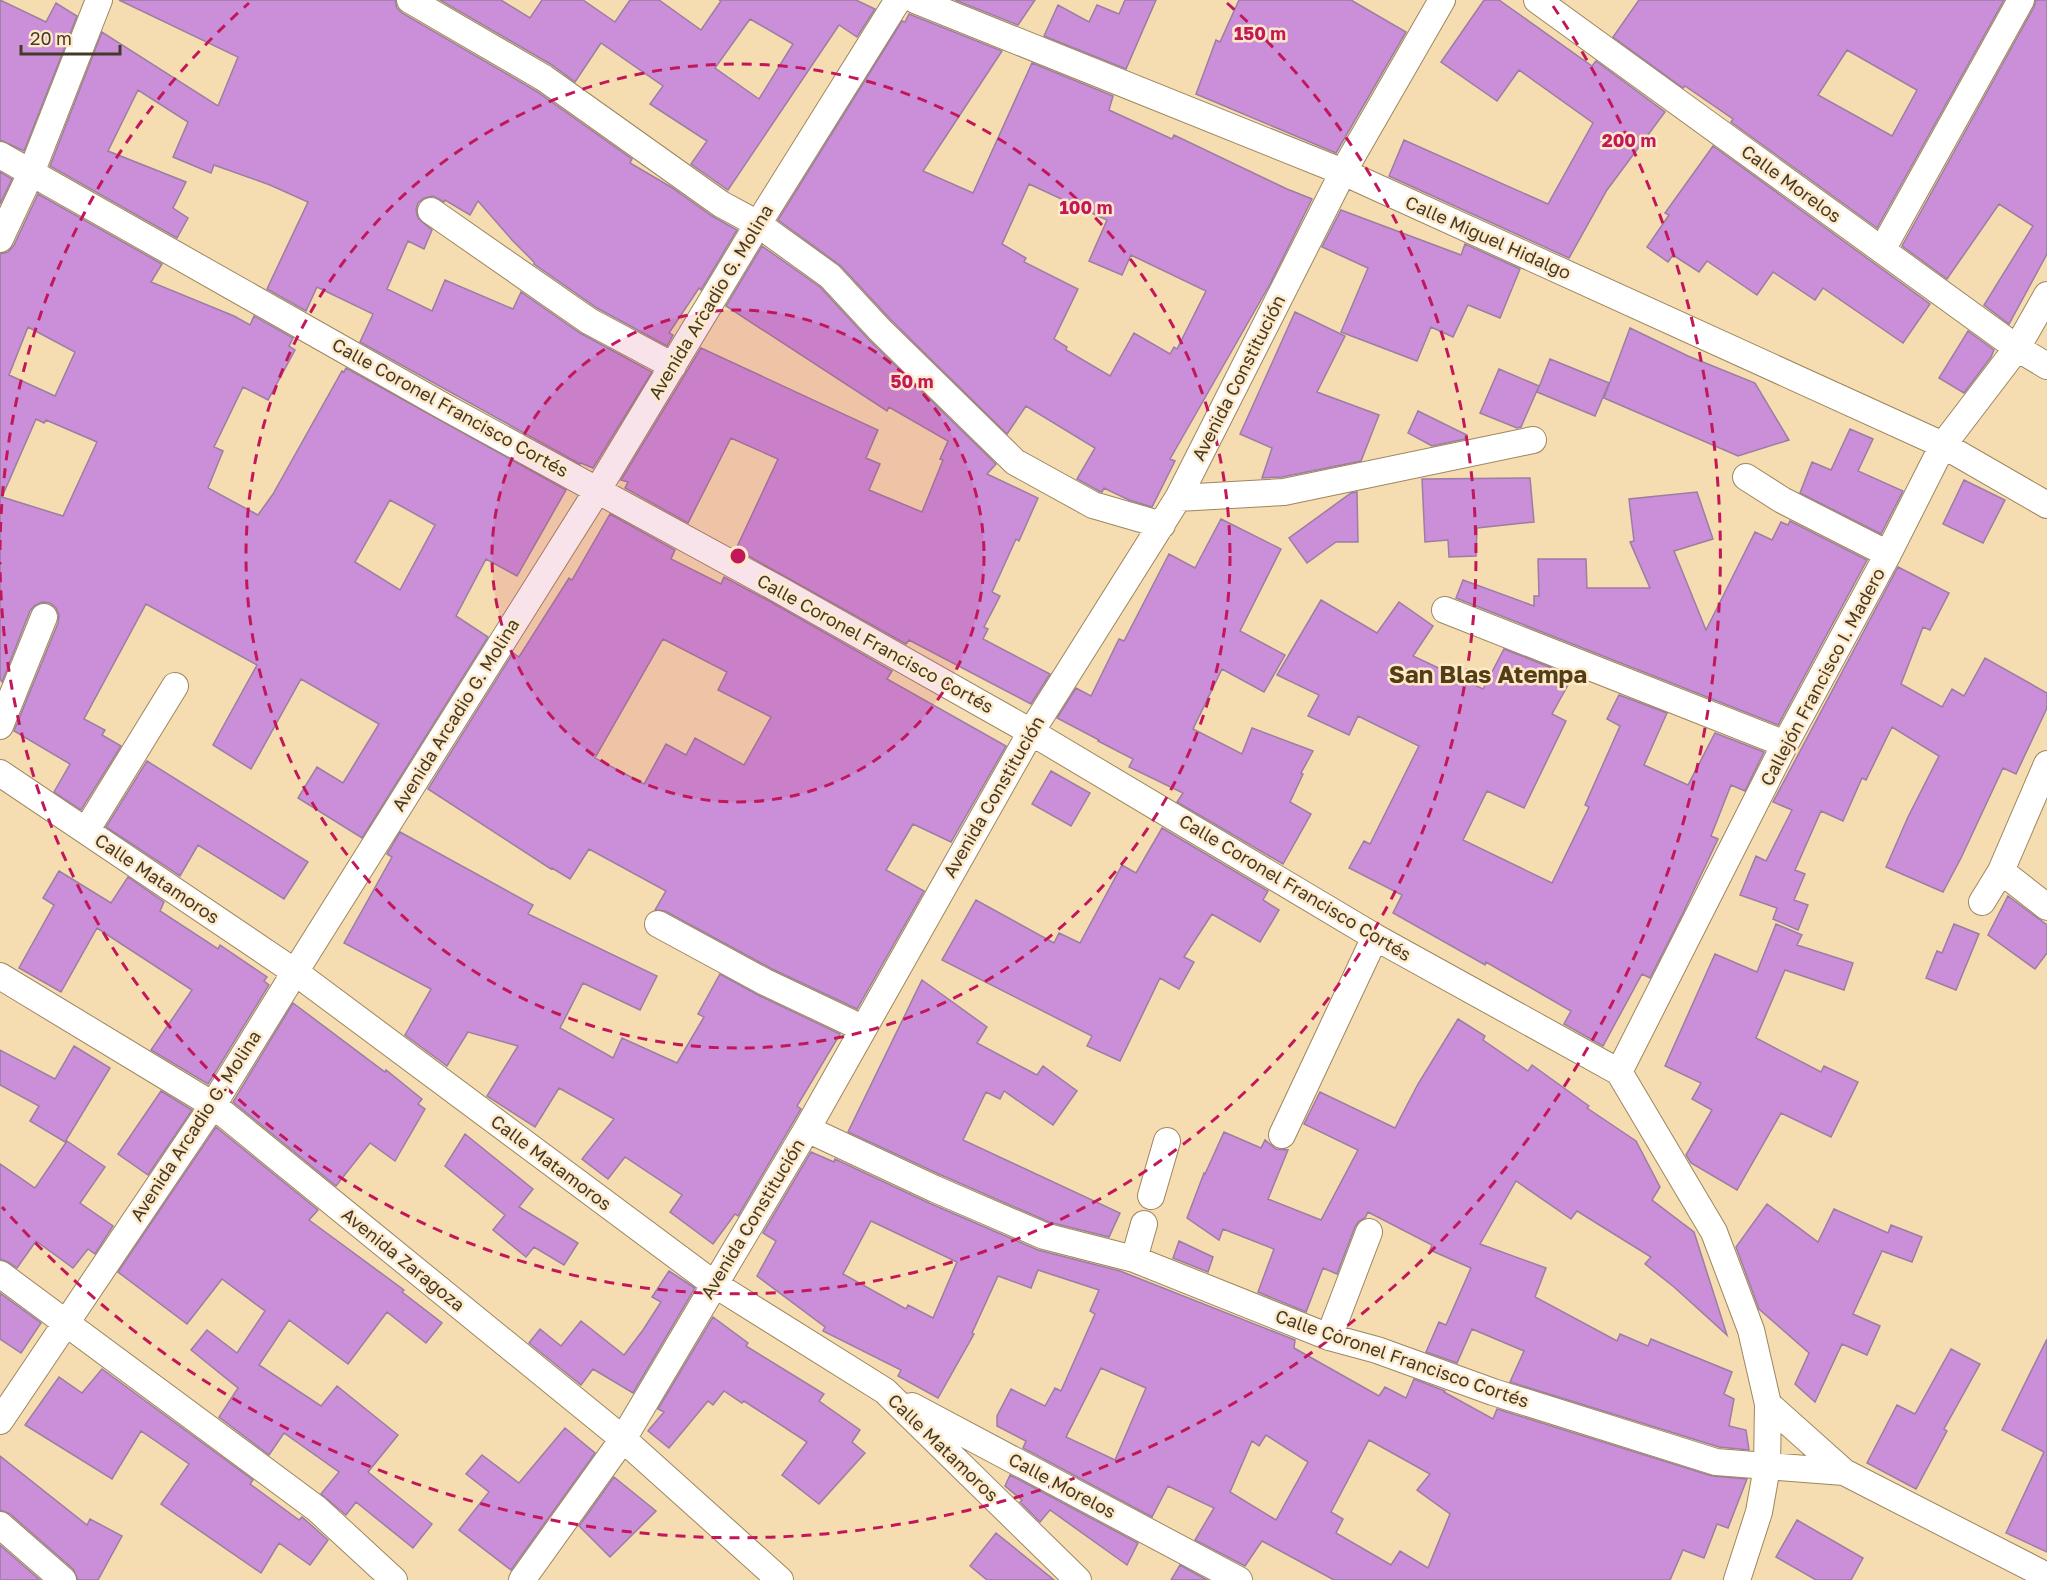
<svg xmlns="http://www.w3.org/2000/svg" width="2047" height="1580" viewBox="0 0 2047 1580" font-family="'Golos Text',sans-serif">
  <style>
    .building { fill: #ca8fd8; stroke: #9b7ea2; stroke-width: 1.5; fill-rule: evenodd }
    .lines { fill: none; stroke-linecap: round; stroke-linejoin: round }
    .minor-casing { stroke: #9e865e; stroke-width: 28 }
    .minor { stroke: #fff; stroke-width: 26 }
    .ring { fill: none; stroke: #c2185b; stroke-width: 3; stroke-dasharray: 10 8 }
    .labels { text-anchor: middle; stroke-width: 5; stroke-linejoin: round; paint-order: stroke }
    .street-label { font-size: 18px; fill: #453a29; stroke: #feeac8 }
    .district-label { font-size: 24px; font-weight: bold; fill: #523d16; stroke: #feeac8 }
    .centre { fill: #c2185b; stroke: #feeac8; stroke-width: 3 }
    .ring-label { font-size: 18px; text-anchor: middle; font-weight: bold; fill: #c2185b; stroke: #feeac8; stroke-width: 5; stroke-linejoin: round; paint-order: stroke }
  </style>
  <rect width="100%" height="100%" fill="#f5dcb1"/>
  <path class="building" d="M 0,0 L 46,22 L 56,3 L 77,16 L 24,151 L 0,140 Z
    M 119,0 L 395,0 L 397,8 L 402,13 L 536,91 L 632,159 L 630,163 L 671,187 L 712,216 L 737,230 L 701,290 L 699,288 L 669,333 L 673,335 L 667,346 L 597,308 L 534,264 L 534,262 L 512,240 L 478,201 L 470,215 L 445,200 L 444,202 L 433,196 L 424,198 L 418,203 L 416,210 L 418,218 L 432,230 L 424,249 L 408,241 L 387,289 L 432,311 L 445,280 L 513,309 L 521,292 L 580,333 L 652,372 L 593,468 L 581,463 L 580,464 L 360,342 L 373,314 L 317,287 L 306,311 L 267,289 L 308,202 L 270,185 L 214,165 L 211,173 L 173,157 L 188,122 L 138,90 L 108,151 L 186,182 L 173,208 L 188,218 L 177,238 L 50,166 L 102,32 L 218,106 L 238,57 Z
    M 440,0 L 501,0 L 530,18 L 542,0 L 583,0 L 615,22 L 630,0 L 659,0 L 701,30 L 721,1 L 719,0 L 856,0 L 875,9 L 857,37 L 839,25 L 728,190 L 691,164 L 707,141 L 650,104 L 663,86 L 601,43 L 575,82 L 552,65 ZM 750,19 L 793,44 L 759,99 L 715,68 Z
    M 955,0 L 1035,0 L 1018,25 Z
    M 1125,0 L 1156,0 L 1126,69 L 1044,36 L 1058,5 L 1089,22 L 1097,5 L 1119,14 Z
    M 1239,0 L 1351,0 L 1406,32 L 1336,153 L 1196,94 L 1216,40 L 1220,42 Z
    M 1484,0 L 1499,0 L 1592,66 L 1596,61 L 1665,112 L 1607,190 L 1569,258 L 1389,176 L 1404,140 L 1548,204 L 1593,123 L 1519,70 L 1497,101 L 1441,62 Z
    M 1639,0 L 2004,0 L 1877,228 L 1731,122 L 1733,119 L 1685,86 L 1683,88 L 1613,37 ZM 1847,50 L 1917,90 L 1892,136 L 1818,95 Z
    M 2036,0 L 2047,0 L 2047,254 L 2009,324 L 1984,305 L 2033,226 L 1999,204 L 1947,279 L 1902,246 L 2034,7 Z
    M 909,14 L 1002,51 L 923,171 L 973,193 L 1032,63 L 1113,96 L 1109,110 L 1172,139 L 1174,135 L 1287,189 L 1312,199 L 1270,284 L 1170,459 L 1175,461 L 1152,507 L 1129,500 L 1104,488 L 1102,492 L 1099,491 L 1077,479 L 1095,448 L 1026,406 L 1007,434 L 891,320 L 841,266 L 778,220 L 902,21 L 905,22 ZM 1029,184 L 1107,220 L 1089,261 L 1122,275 L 1131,255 L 1206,291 L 1177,349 L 1174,347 L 1170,354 L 1134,333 L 1110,376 L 1066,350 L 1067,347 L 1054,339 L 1078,289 L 1024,262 L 1026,258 L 1002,244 Z
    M 1713,146 L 1930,304 L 1903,343 L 1823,288 L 1815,300 L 1773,272 L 1757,295 L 1707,261 L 1699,272 L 1673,255 L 1668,262 L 1647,247 L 1669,215 L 1665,213 Z
    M 0,172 L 12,179 L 0,204 Z
    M 38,194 L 162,264 L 151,282 L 234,316 L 250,325 L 254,316 L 293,338 L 289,346 L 295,350 L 268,400 L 243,387 L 214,447 L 223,451 L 208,488 L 258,515 L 273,494 L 342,371 L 344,372 L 346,368 L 566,490 L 517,576 L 486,559 L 456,616 L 488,637 L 362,838 L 298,798 L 317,767 L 343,783 L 379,724 L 301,679 L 251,769 L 213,745 L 257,665 L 146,604 L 84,719 L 105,730 L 102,735 L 121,746 L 81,810 L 54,792 L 70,764 L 14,731 L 58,623 L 59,615 L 56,608 L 50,603 L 42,602 L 34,606 L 30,611 L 2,682 L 0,679 L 0,254 L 8,252 L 14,245 ZM 28,327 L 75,352 L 55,396 L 9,375 ZM 36,419 L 44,423 L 46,420 L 97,442 L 63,516 L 2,497 ZM 390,500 L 435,525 L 400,590 L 355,562 Z
    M 1341,210 L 1461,255 L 1465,244 L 1520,269 L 1500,318 L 1468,305 L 1453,337 L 1431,327 L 1417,361 L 1341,332 L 1368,268 L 1322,247 Z
    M 762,246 L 820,287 L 869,340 L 996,464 L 987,474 L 1038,498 L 1019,541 L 1016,539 L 992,592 L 1000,596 L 984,627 L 988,629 L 983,639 L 1050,674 L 1031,704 L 909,640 L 906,644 L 736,549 L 778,459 L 731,438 L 688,523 L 625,488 L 628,482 L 621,480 L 701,348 L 878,430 L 866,458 L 880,464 L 869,490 L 922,512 L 943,460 L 940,459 L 948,441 L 889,407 L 887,411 L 726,306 Z
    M 1295,312 L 1345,336 L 1317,392 L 1379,415 L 1361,461 L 1282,477 L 1262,478 L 1272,448 L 1240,434 Z
    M 1630,328 L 1688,356 L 1755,383 L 1789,440 L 1738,456 L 1604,398 Z
    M 1968,331 L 1994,350 L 1991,357 L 1964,393 L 1939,378 Z
    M 1550,359 L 1609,383 L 1595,416 L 1537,392 Z
    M 1499,369 L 1539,386 L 1521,427 L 1517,428 L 1480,413 Z
    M 1418,411 L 1467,435 L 1465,439 L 1432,446 L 1408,433 Z
    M 1850,429 L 1873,439 L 1858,471 L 1903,491 L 1881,534 L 1800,493 L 1812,462 L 1831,470 Z
    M 1530,478 L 1534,522 L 1477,528 L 1476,556 L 1449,557 L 1448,540 L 1425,542 L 1422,479 Z
    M 1964,480 L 2005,500 L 1983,543 L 1943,524 Z
    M 1357,492 L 1358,542 L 1336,542 L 1307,563 L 1289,538 L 1351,493 Z
    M 1697,492 L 1713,539 L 1674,551 L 1706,630 L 1755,532 L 1772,540 L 1781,522 L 1788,525 L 1790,521 L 1867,560 L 1778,725 L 1456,598 L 1463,580 L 1534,606 L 1534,596 L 1539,596 L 1538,559 L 1586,559 L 1587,588 L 1650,588 L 1630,542 L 1634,541 L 1629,499 Z
    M 610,514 L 675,550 L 671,559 L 721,584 L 724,577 L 771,602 L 892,671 L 887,679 L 1006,746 L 951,842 L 913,824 L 886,870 L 924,891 L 857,1009 L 772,969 L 665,911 L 655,910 L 666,891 L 589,849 L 570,879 L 552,868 L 551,869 L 428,789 L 513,653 L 519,657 L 569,578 L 572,580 ZM 663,639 L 727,672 L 718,690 L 771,717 L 744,765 L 695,738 L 686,755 L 666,744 L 644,784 L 595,758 Z
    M 1221,519 L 1281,549 L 1240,631 L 1285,655 L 1264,692 L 1222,669 L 1193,729 L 1242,754 L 1252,728 L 1313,751 L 1301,773 L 1303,774 L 1290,802 L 1311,814 L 1283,864 L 1177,802 L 1183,793 L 1129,767 L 1133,759 L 1098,741 L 1099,740 L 1057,718 L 1076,688 L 1091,696 L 1119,639 L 1124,641 L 1169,554 L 1195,568 Z
    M 1898,567 L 1949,593 L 1930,630 L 1923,627 L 1901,684 L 1942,707 L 1952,689 L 1964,696 L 1985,658 L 2047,693 L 2047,708 L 2016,774 L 2003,768 L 1961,858 L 1943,892 L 1886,867 L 1908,817 L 1939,756 L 1892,727 L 1866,780 L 1862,778 L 1843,821 L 1821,811 L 1795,870 L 1805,874 L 1794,900 L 1808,905 L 1798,930 L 1773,919 L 1777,908 L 1740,895 L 1756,856 L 1766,861 L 1792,810 L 1773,802 Z
    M 1321,600 L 1377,633 L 1399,602 L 1433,626 L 1413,656 L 1483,689 L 1504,649 L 1573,676 L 1552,714 L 1566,721 L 1524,808 L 1487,791 L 1463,840 L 1552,883 L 1589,807 L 1585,805 L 1620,726 L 1607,719 L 1619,695 L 1667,713 L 1644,765 L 1688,785 L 1715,733 L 1764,752 L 1745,791 L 1731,785 L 1711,836 L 1718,839 L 1683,913 L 1650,978 L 1642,974 L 1603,1046 L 1564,1024 L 1571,1011 L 1486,962 L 1485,965 L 1393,913 L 1402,895 L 1349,868 L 1364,841 L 1370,844 L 1419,746 L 1358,716 L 1349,735 L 1308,716 L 1319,695 L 1277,675 Z
    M 147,761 L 308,862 L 284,899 L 198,845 L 180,876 L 106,827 Z
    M 1051,771 L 1090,793 L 1071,826 L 1032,804 Z
    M 1162,828 L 1268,891 L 1263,900 L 1279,910 L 1260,942 L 1212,914 L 1184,957 L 1194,962 L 1179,989 L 1160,978 L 1120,1061 L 1087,1046 L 1092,1036 L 942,960 L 976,900 L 1054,943 L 1059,933 L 1080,943 L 1122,865 L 1136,873 Z
    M 400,832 L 533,905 L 528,914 L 657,976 L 640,1010 L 583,983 L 560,1028 L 613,1058 L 622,1038 L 677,1063 L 704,1017 L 698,1014 L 720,974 L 758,995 L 840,1034 L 797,1106 L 801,1109 L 738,1216 L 735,1214 L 713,1244 L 670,1212 L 682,1195 L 625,1157 L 608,1179 L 582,1159 L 614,1119 L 559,1088 L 535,1127 L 487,1096 L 518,1046 L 468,1032 L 447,1066 L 405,1035 L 431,989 L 344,943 L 392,857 L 387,854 Z
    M 59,871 L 111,903 L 128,877 L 164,902 L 160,911 L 218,949 L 220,945 L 267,977 L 264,981 L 269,985 L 208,1084 L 151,1050 L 192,990 L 97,928 L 61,992 L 19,968 L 54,905 L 43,898 Z
    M 2008,896 L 2047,925 L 2047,953 L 2035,969 L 1988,935 Z
    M 1776,924 L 1802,935 L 1797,945 L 1853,963 L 1844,990 L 1785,970 L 1756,1038 L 1821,1072 L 1824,1066 L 1858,1082 L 1831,1137 L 1781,1113 L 1737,1190 L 1691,1163 L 1686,1155 L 1712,1110 L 1692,1099 L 1701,1083 L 1665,1066 L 1715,954 L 1757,972 Z
    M 1954,924 L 1979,934 L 1956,990 L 1926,978 L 1937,951 L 1942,953 Z
    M 922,980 L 987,1027 L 977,1043 L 1037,1075 L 1043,1066 L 1077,1091 L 1053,1125 L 1004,1091 L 1000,1099 L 986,1092 L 963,1140 L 1120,1213 L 1109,1237 L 1049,1222 L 941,1175 L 848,1132 Z
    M 293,1003 L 385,1072 L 386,1070 L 422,1099 L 418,1104 L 425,1109 L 395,1161 L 370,1143 L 336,1186 L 233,1102 Z
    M 1458,1019 L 1485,1036 L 1483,1040 L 1528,1071 L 1532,1065 L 1589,1106 L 1587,1108 L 1636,1141 L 1660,1187 L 1652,1200 L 1694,1232 L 1727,1335 L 1674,1287 L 1645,1264 L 1651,1257 L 1577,1211 L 1571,1219 L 1516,1181 L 1480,1244 L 1546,1268 L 1535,1297 L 1617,1341 L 1620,1334 L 1648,1346 L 1651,1339 L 1732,1372 L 1724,1394 L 1734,1399 L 1729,1426 L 1746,1430 L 1749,1450 L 1719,1447 L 1510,1382 L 1524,1351 L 1472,1329 L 1457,1363 L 1426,1352 L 1439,1322 L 1446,1325 L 1471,1268 L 1430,1250 L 1432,1245 L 1368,1212 L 1365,1218 L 1359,1221 L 1355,1227 L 1337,1274 L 1323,1268 L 1306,1312 L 1258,1292 L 1274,1249 L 1223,1229 L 1219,1240 L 1187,1218 L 1204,1173 L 1205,1174 L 1224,1132 L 1261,1148 L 1265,1140 L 1276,1149 L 1288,1150 L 1268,1199 L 1321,1220 L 1358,1150 L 1304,1124 L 1320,1092 L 1395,1128 L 1418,1084 Z
    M 74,1046 L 110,1068 L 65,1142 L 30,1121 L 39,1106 L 0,1085 L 0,1050 L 55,1079 Z
    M 161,1091 L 192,1110 L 148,1175 L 118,1154 Z
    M 216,1127 L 318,1210 L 309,1220 L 404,1290 L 402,1292 L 442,1323 L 426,1343 L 387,1312 L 348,1364 L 289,1320 L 259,1365 L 321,1406 L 337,1386 L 398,1435 L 368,1472 L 432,1524 L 413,1548 L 356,1502 L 346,1515 L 321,1494 L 339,1472 L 284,1433 L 269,1455 L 219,1417 L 238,1388 L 191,1350 L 207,1330 L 237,1353 L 265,1311 L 222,1279 L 187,1324 L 118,1272 Z
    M 465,1134 L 533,1189 L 519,1207 L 578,1243 L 564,1265 L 534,1247 L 526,1257 L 493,1230 L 505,1215 L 445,1166 Z
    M 67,1141 L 105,1167 L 80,1203 L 113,1226 L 95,1254 L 88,1249 L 73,1268 L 36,1241 L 17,1268 L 8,1262 L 0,1259 L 0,1164 L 35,1188 Z
    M 811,1152 L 834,1162 L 835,1159 L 929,1203 L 1038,1250 L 1120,1271 L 1295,1340 L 1294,1348 L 1379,1396 L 1385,1387 L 1406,1398 L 1414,1379 L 1445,1391 L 1444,1392 L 1493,1419 L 1497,1409 L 1712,1476 L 1747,1479 L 1728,1528 L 1717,1524 L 1704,1558 L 1683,1550 L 1670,1580 L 1334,1580 L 1262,1541 L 1245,1566 L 1195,1540 L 1214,1508 L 1168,1486 L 1152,1517 L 1023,1448 L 1026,1441 L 997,1426 L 997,1416 L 1011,1389 L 1045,1406 L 1055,1388 L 1061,1391 L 1095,1314 L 1090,1311 L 1099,1290 L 1038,1270 L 1031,1288 L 998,1276 L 972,1333 L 974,1334 L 938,1398 L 898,1376 L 901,1370 L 823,1331 L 825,1327 L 757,1276 L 776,1241 L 763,1233 ZM 871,1221 L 957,1262 L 933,1318 L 908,1305 L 906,1309 L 843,1274 ZM 1101,1368 L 1146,1388 L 1115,1460 L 1066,1437 ZM 1266,1435 L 1308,1462 L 1276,1520 L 1230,1492 L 1252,1441 L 1259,1446 ZM 1369,1440 L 1430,1474 L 1417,1490 L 1450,1514 L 1428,1568 L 1400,1551 L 1391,1565 L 1336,1533 L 1343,1519 L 1331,1512 Z
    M 1767,1204 L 1818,1242 L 1834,1209 L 1888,1233 L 1891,1225 L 1922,1237 L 1912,1262 L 1882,1251 L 1853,1314 L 1880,1326 L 1867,1355 L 1842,1344 L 1815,1402 L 1795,1384 L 1809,1353 L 1759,1309 L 1736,1247 Z
    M 1179,1241 L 1213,1257 L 1208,1272 L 1173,1258 Z
    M 669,1271 L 695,1288 L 633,1393 L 593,1369 L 581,1385 L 529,1343 L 540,1329 L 561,1346 L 581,1321 L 624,1355 L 643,1330 L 661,1302 L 652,1297 Z
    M 0,1293 L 41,1323 L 21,1353 L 0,1339 Z
    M 713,1317 L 748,1343 L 746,1346 L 824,1394 L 819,1401 L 860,1430 L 852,1442 L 865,1453 L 819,1504 L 782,1475 L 807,1442 L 744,1401 L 742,1403 L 724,1391 L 713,1405 L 708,1401 L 669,1448 L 648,1431 L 664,1412 L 658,1409 Z
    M 2047,1339 L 2047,1552 L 2006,1533 L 2044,1452 L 2002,1430 Z
    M 1951,1349 L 1980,1364 L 1944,1429 L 1947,1431 L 1916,1489 L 1867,1463 L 1897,1405 L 1915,1414 Z
    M 102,1369 L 253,1480 L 250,1484 L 299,1520 L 302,1517 L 328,1540 L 310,1565 L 279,1543 L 261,1573 L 161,1504 L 189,1464 L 141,1431 L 112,1479 L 25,1425 L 59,1377 L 82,1393 Z
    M 565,1428 L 595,1453 L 511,1570 L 459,1530 L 489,1492 L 466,1474 L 482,1455 L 519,1483 Z
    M 0,1456 L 87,1525 L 90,1519 L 122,1536 L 98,1580 L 78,1580 L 73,1569 L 10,1514 L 0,1510 Z
    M 1010,1475 L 1138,1543 L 1127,1565 L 1050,1510 L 1040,1522 L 1020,1502 L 1022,1500 L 1005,1486 Z
    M 614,1477 L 656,1511 L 610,1557 L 579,1526 Z
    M 1797,1520 L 1863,1558 L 1851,1580 L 1816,1580 L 1776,1557 Z
    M 996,1533 L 1054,1580 L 987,1580 L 970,1566 Z
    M 0,1545 L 40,1580 L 0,1580 Z
    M 1180,1565 L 1207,1580 L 1171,1580 Z"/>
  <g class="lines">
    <defs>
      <path id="minor" d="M 410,0 L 544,78 L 721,204 L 758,224 L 830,276 L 880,330 L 1015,462 L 1093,505 L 1162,525
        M 915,0 L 1343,172 L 1943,445 L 2047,505
        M 1537,0 L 2017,348 L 2047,366
        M 0,155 L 443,406 L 778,589 L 1031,732 L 1375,937 L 1619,1072
        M 431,211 L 589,321 L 673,366
        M 0,239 L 31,173 L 99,0
        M 1882,250 L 2021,0
        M 1746,477 L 1782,500 L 1888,554
        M 1178,498 L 1284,492 L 1533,440
        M 1445,610 L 1785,744
        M 0,726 L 44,617
        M 0,773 L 295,972 L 714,1284 L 885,1391 L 1078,1580
        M 86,831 L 175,686
        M 2001,871 L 2047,907
        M 1982,902 L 2001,871 L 2047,764
        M 658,924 L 765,982 L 862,1028
        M 0,976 L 213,1105 L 623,1439 L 780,1580
        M 1619,1072 L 1785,744 L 1888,554 L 1943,445 L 2017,348 L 2047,295
        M 1619,1072 L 1714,1232 L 1751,1330 L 1768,1404 L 1767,1467 L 1759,1512 L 1737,1580
        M 807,1129 L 935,1189 L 1044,1236 L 1134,1259 L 1329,1337 L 1377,1350 L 1493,1392 L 1716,1462 L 1844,1472
        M 1282,1135 L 1375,937
        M 1151,1196 L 1167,1141
        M 1134,1259 L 1144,1224
        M 0,1274 L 317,1509 L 394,1580
        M 1329,1337 L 1369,1232
        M 1768,1404 L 1844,1472 L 2047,1576
        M 912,1406 L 1239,1580
        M 0,1421 L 213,1105 L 295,972 L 597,491 L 758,224 L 898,0
        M 0,1525 L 63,1580
        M 522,1580 L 623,1439 L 807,1129 L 1031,732 L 1178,498 L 1343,172 L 1442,0"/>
    </defs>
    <use href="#minor" class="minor-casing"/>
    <use href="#minor" class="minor"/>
  </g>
  <circle cx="738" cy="556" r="246" fill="#c2185b" fill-opacity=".12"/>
  <g class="ring">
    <circle cx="738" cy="556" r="246"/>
    <circle cx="738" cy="556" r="492"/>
    <path d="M0 550A738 738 0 0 1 249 3M1227 3A738 738 0 1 1 0 562"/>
    <path d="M1553 6A983 983 0 0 1 2 1207"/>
  </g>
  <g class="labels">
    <g class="street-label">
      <text transform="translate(1791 184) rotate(36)" y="6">Calle Morelos</text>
      <text transform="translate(1488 238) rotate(24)" y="6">Calle Miguel Hidalgo</text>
      <text transform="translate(711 302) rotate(-59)" y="6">Avenida Arcadio G. Molina</text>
      <text transform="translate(1239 378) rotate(-63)" y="6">Avenida Constitución</text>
      <text transform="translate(450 408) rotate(29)" y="6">Calle Coronel Francisco Cortés</text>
      <text transform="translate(875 644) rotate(29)" y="6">Calle Coronel Francisco Cortés</text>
      <text transform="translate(1823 677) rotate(-62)" y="6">Callejón Francisco I. Madero</text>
      <text transform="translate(456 715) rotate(-58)" y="6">Avenida Arcadio G. Molina</text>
      <text transform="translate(994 797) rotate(-60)" y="6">Avenida Constitución</text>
      <text transform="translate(157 879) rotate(34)" y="6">Calle Matamoros</text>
      <text transform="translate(1295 888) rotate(31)" y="6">Calle Coronel Francisco Cortés</text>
      <text transform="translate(196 1126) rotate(-57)" y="6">Avenida Arcadio G. Molina</text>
      <text transform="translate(551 1163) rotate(37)" y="6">Calle Matamoros</text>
      <text transform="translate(753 1219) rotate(-59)" y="6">Avenida Constitución</text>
      <text transform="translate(403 1260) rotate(39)" y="6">Avenida Zaragoza</text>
      <text transform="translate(1402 1359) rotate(19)" y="6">Calle Coronel Francisco Cortés</text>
      <text transform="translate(943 1448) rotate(44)" y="6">Calle Matamoros</text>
      <text transform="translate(1062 1486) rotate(28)" y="6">Calle Morelos</text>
    </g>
    <g class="district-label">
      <text x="1488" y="683">San Blas Atempa</text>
    </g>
  </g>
  <circle cx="738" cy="556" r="9" class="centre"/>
  <g class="ring-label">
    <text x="1260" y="40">150 m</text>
    <text x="1629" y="147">200 m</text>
    <text x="1086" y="214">100 m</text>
    <text x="912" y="388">50 m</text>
  </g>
  <path d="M21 45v9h99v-9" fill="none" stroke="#453a29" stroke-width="3"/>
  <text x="30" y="45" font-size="18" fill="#453a29" stroke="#feeac8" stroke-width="4.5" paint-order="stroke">20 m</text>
</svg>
